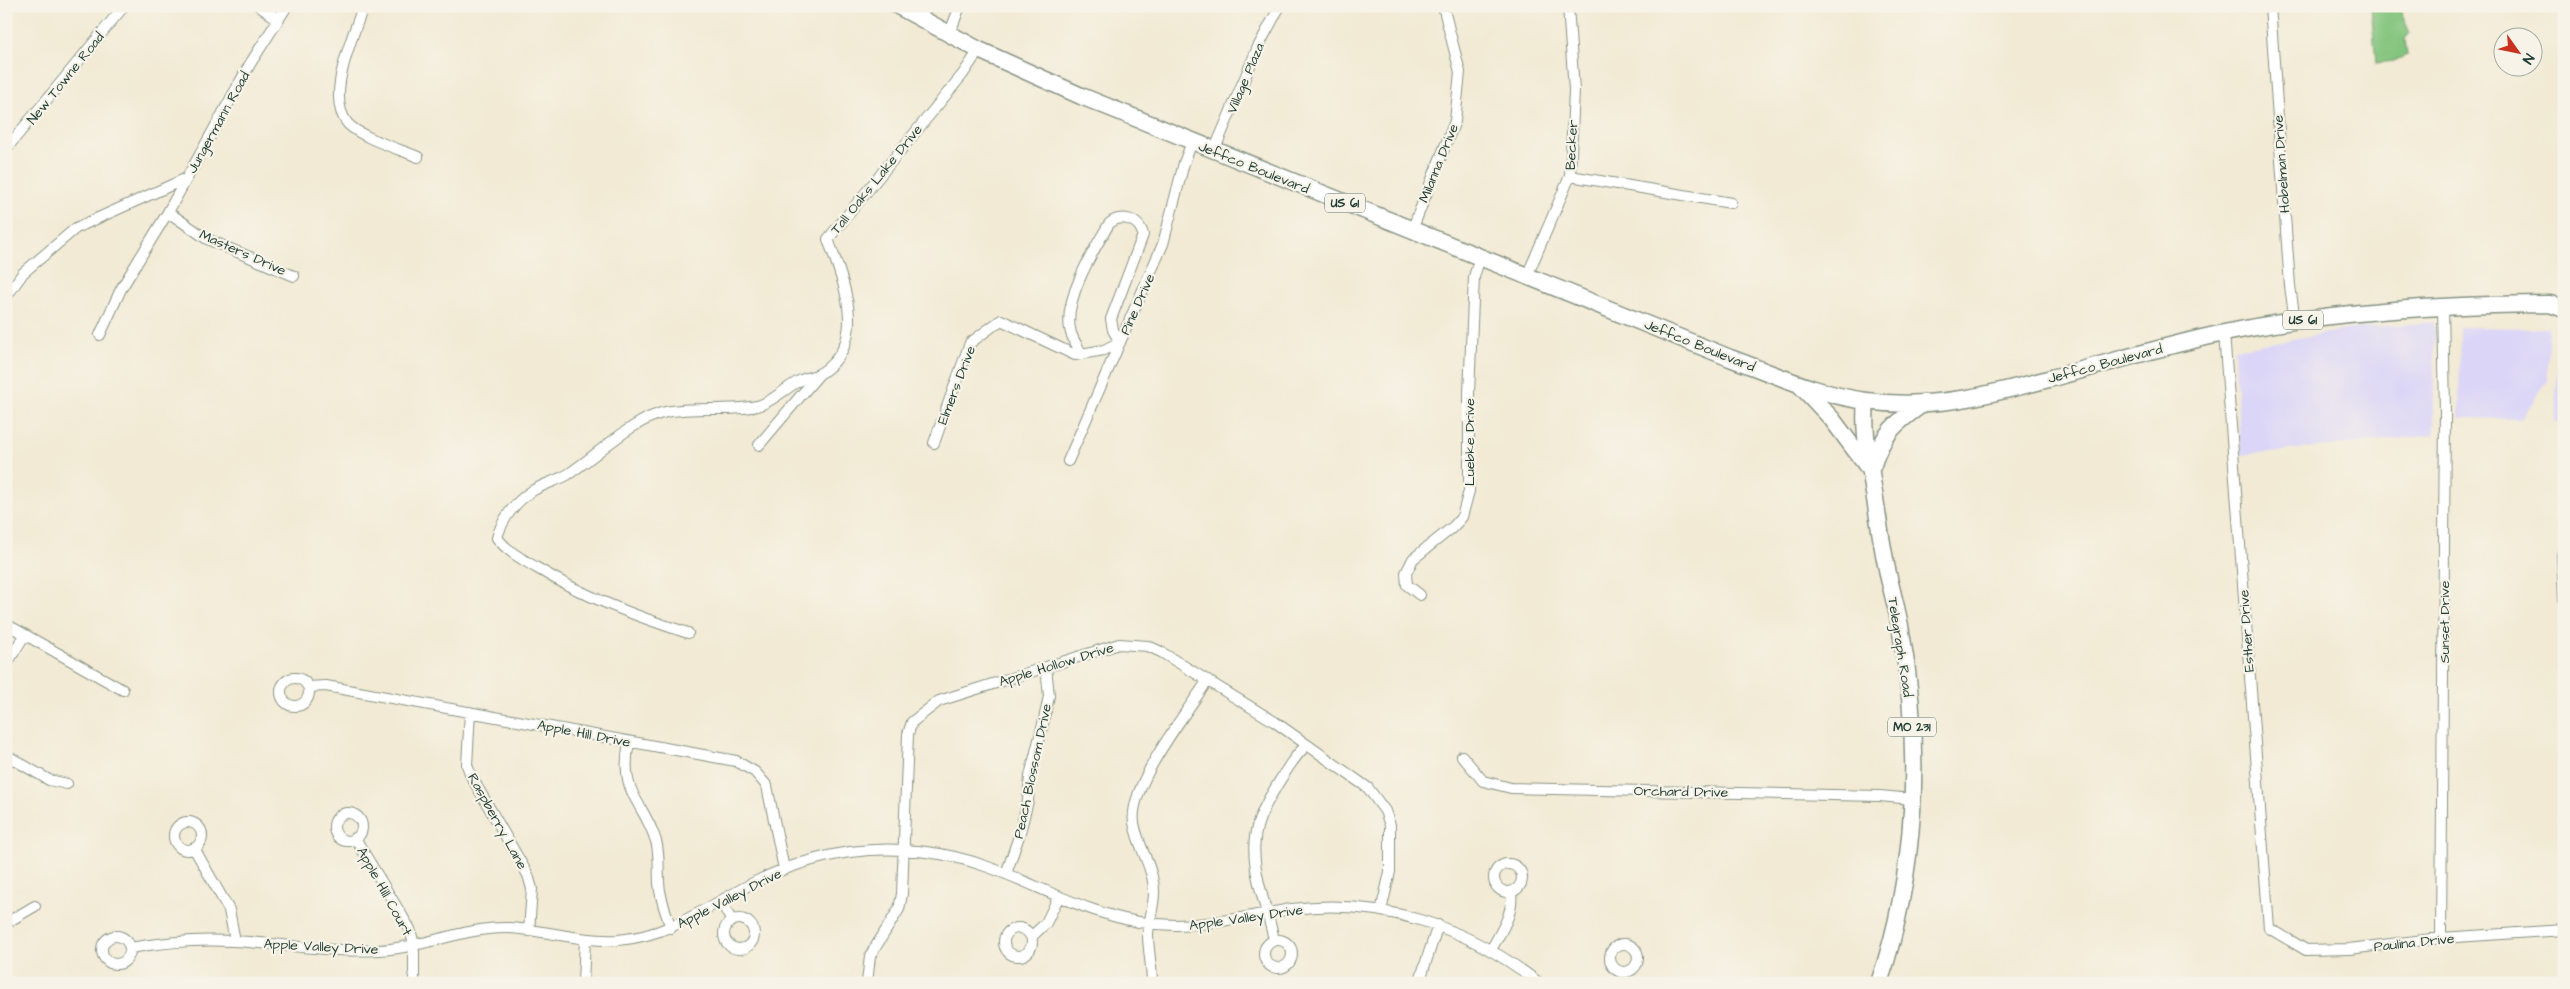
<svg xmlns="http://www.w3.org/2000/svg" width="2570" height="989" viewBox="0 0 2570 989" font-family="'Architects Daughter',sans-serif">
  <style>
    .built { fill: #dbd6f7 }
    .green { fill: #83c57e; stroke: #518159 }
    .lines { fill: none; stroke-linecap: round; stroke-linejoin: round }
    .minor-casing { stroke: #889484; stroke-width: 12 }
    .primary-casing { stroke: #889484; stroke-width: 19 }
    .minor { stroke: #fff; stroke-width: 10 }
    .primary { stroke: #fff; stroke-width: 16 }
    .labels { text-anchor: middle; stroke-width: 4.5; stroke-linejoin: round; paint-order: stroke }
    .shield { fill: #f7f3e8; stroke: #60746a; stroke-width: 1 }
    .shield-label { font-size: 12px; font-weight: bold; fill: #1f3d34 }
    .street-label { font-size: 14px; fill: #1f3d34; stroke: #f7f3e8 }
  </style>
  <rect width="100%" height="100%" fill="#f7f3e8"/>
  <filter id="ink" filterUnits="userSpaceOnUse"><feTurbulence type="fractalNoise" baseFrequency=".02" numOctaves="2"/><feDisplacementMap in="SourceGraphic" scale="10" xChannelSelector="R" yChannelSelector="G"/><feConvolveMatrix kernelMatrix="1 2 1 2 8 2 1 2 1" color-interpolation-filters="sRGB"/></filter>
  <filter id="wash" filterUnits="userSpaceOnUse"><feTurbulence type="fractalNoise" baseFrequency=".0096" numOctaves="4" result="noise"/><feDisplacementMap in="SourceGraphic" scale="20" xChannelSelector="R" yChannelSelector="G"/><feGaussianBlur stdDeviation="1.12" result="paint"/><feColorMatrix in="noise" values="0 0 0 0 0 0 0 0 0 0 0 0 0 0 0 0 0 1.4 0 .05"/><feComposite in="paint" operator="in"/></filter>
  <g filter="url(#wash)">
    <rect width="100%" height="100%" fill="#f2ead4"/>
    <path class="built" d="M 2434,322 L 2434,435 L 2241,455 L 2234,349 L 2351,329 Z
      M 2460,327 L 2548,328 L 2548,380 L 2521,419 L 2459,418 Z
      M 2559,334 L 2564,334 L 2564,422 L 2555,422 Z"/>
    <path class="green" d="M 2371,6 L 2398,6 L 2410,33 L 2405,39 L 2407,55 L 2394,61 L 2376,63 Z"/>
  </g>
  <g filter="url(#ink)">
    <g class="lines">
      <defs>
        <path id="minor" d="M 259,6 L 278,19
          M 363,6 C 354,36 324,97 348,124 C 362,138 399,149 418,157
          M 2270,6 L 2290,286 L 2295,321
          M 949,35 L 960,6
          M 6,149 L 124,6
          M 1214,151 L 1258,47 L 1280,6
          M 1570,176 L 1731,203
          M 168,212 L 207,239 L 294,276
          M 1412,230 L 1455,121 L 1460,72 L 1443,6
          M 1527,276 L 1570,176 L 1574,90 L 1568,6
          M 6,297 L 23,273 L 76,228 L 187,178 L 250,64 L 287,6
          M 2224,333 L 2269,928 L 2306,950 L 2349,949 L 2441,938 L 2564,930
          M 100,335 L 121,289 L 168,212 L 187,178
          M 934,443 L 970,343 L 1001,320 L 1075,355 L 1104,350 L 1120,342 L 1113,330 L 1111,319 L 1143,235 C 1140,219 1120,213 1109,224 C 1094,249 1061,303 1071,333 C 1073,340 1078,347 1082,354
          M 759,445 L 820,373
          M 1068,461 L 1163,244 L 1184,163 L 1192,142
          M 2564,548 L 2562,555 L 2564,599
          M 1420,595 L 1407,585 L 1406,573 L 1413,559 L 1453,527 L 1462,517 L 1469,491 L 1469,393 L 1474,277 L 1480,257
          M 6,624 L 123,690
          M 688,633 C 635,616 585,597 537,568 C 522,559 508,552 497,538 C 502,519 515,502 532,491 C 543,484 556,481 567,475 C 595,457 634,418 666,412 C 695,406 727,412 757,406 C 773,402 785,388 799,381 C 806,377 814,377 821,373 C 870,341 843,282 828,239 L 963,74 L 979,50
          M 6,665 L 24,636
          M281 692a14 14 0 1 1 28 0a14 14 0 1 1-28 0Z
          M 308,687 L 326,686 L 736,761 L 755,772 L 767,786 L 784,869
          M 470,712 L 467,765 L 471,776 L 528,875 L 532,889 L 529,931
          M 629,742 C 619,795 642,798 656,841 C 660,855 658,868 659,883 C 660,899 666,913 671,928
          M 6,755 L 49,780 L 67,784
          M 1462,756 L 1483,781 L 1511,788 L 1880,796 L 1912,799
          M334 827a14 14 0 1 1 28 0a14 14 0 1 1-28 0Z
          M174 836a14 14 0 1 1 28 0a14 14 0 1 1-28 0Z
          M 355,838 L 410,929 L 414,945 L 414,983
          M 194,848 L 229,910 L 235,941
          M1494 878a14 14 0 1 1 28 0a14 14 0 1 1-28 0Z
          M 1006,874 L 1019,836 L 1028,801 L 1030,776 L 1043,724 L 1049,696 L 1046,667
          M 721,902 L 732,921
          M724 934a15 15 0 1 1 30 0a15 15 0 1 1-30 0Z
          M 6,923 L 35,906
          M1004 942a14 14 0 1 1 28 0a14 14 0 1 1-28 0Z
          M102 950a14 14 0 1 1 28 0a14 14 0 1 1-28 0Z
          M 1031,937 L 1046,923 L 1059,896
          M 2441,938 L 2445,413 L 2443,305
          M 1274,940 C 1267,905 1247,864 1257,827 C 1261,811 1271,795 1279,782 C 1287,769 1296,754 1307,745
          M1264 954a14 14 0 1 1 28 0a14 14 0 1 1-28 0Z
          M1610 958a14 14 0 1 1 28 0a14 14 0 1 1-28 0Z
          M 130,948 C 164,942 197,939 232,941 C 281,943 330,953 379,950 C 423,948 464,927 509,928 C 546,930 581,942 618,940 C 670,936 708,906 753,883 C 783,868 816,857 850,852 C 896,846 945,851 988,867 C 1038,885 1086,913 1139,922 C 1195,931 1239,917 1292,909 C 1382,897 1469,928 1539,983
          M 1491,950 C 1501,931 1514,914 1511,892
          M 583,983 L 585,939
          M 867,983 L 870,956 L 899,909 L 902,894 L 908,734 L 912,722 L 939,701 L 1119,644 L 1148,646 L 1161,652 L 1275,722 L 1368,788 L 1385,811 L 1390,825 L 1390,872 L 1381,911
          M 1152,983 C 1152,967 1148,950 1148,934 C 1149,920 1154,906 1154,892 C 1154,868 1138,847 1134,823 C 1128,786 1187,712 1208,680
          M 1419,983 L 1438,925"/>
        <path id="primary" d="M 898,6 L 979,50 L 1081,96 L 1730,358 C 1774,374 1819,395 1866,401 C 1932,410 1989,395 2052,378 C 2109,363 2166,345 2224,333 C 2331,311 2440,305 2550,304 L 2564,309
          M 1800,385 L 1832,419 L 1867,466
          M 1866,401 C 1863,431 1869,458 1873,487 C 1878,515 1881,542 1887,569 C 1891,590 1898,611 1901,632 C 1922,747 1917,872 1879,983
          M 1872,467 C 1883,433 1895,423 1924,403"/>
      </defs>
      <use href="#minor" class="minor-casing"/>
      <use href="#primary" class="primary-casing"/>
      <use href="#minor" class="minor"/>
      <use href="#primary" class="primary"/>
    </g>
  </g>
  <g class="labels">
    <g class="shield">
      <rect x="1325" y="193.5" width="40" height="19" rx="4"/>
      <rect x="2283" y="310.5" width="40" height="19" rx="4"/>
      <rect x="1888" y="717.5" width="48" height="19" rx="4"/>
    </g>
    <g class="shield-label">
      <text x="1345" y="207">US 61</text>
      <text x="2303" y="324">US 61</text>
      <text x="1912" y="731">MO 231</text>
    </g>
    <g class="street-label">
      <text transform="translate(65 78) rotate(-51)" y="5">New Towne Road</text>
      <text transform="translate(1245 78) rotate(-67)" y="5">Village Plaza</text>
      <text transform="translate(218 122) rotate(-61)" y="5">Jungermann Road</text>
      <text transform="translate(1571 145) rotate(-87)" y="5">Becker</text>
      <text transform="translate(1438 163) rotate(-68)" y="5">Milanna Drive</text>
      <text transform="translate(2281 164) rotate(-94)" y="5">Hobelman Drive</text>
      <text transform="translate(1254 167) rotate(22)" y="5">Jeffco Boulevard</text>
      <text transform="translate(876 179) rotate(-51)" y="5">Tall Oaks Lake Drive</text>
      <text transform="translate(243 252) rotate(24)" y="5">Masters Drive</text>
      <text transform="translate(1137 304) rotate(-66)" y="5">Pine Drive</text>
      <text transform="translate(1700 345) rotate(22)" y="5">Jeffco Boulevard</text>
      <text transform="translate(2105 363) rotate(-15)" y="5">Jeffco Boulevard</text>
      <text transform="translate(956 385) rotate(-69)" y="5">Elmers Drive</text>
      <text transform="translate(1469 442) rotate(-90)" y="5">Luebke Drive</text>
      <text transform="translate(2444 622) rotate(-90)" y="5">Sunset Drive</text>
      <text transform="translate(2246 631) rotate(-94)" y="5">Esther Drive</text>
      <text transform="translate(1901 647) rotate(81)" y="5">Telegraph Road</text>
      <text transform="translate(1056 664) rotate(-17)" y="5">Apple Hollow Drive</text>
      <text transform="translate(584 733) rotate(11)" y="5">Apple Hill Drive</text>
      <text transform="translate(1032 771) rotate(-78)" y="5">Peach Blossom Drive</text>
      <text transform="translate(1681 791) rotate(1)" y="5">Orchard Drive</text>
      <text transform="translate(498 821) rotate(61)" y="5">Raspberry Lane</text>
      <text transform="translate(385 891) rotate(61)" y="5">Apple Hill Court</text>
      <text transform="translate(729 898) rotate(-27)" y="5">Apple Valley Drive</text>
      <text transform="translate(1246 917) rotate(-8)" y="5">Apple Valley Drive</text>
      <text transform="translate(2414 942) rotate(-6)" y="5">Paulina Drive</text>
      <text transform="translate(321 946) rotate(3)" y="5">Apple Valley Drive</text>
    </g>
  </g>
  <rect width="2570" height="989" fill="none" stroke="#f7f3e8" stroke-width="25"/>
  <g transform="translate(2518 52) rotate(123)"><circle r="24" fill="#f7f3e8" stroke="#a1aaa0"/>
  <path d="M0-4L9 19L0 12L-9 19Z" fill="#c8321e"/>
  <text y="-8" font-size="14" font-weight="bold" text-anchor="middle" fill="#1f3d34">N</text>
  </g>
</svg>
